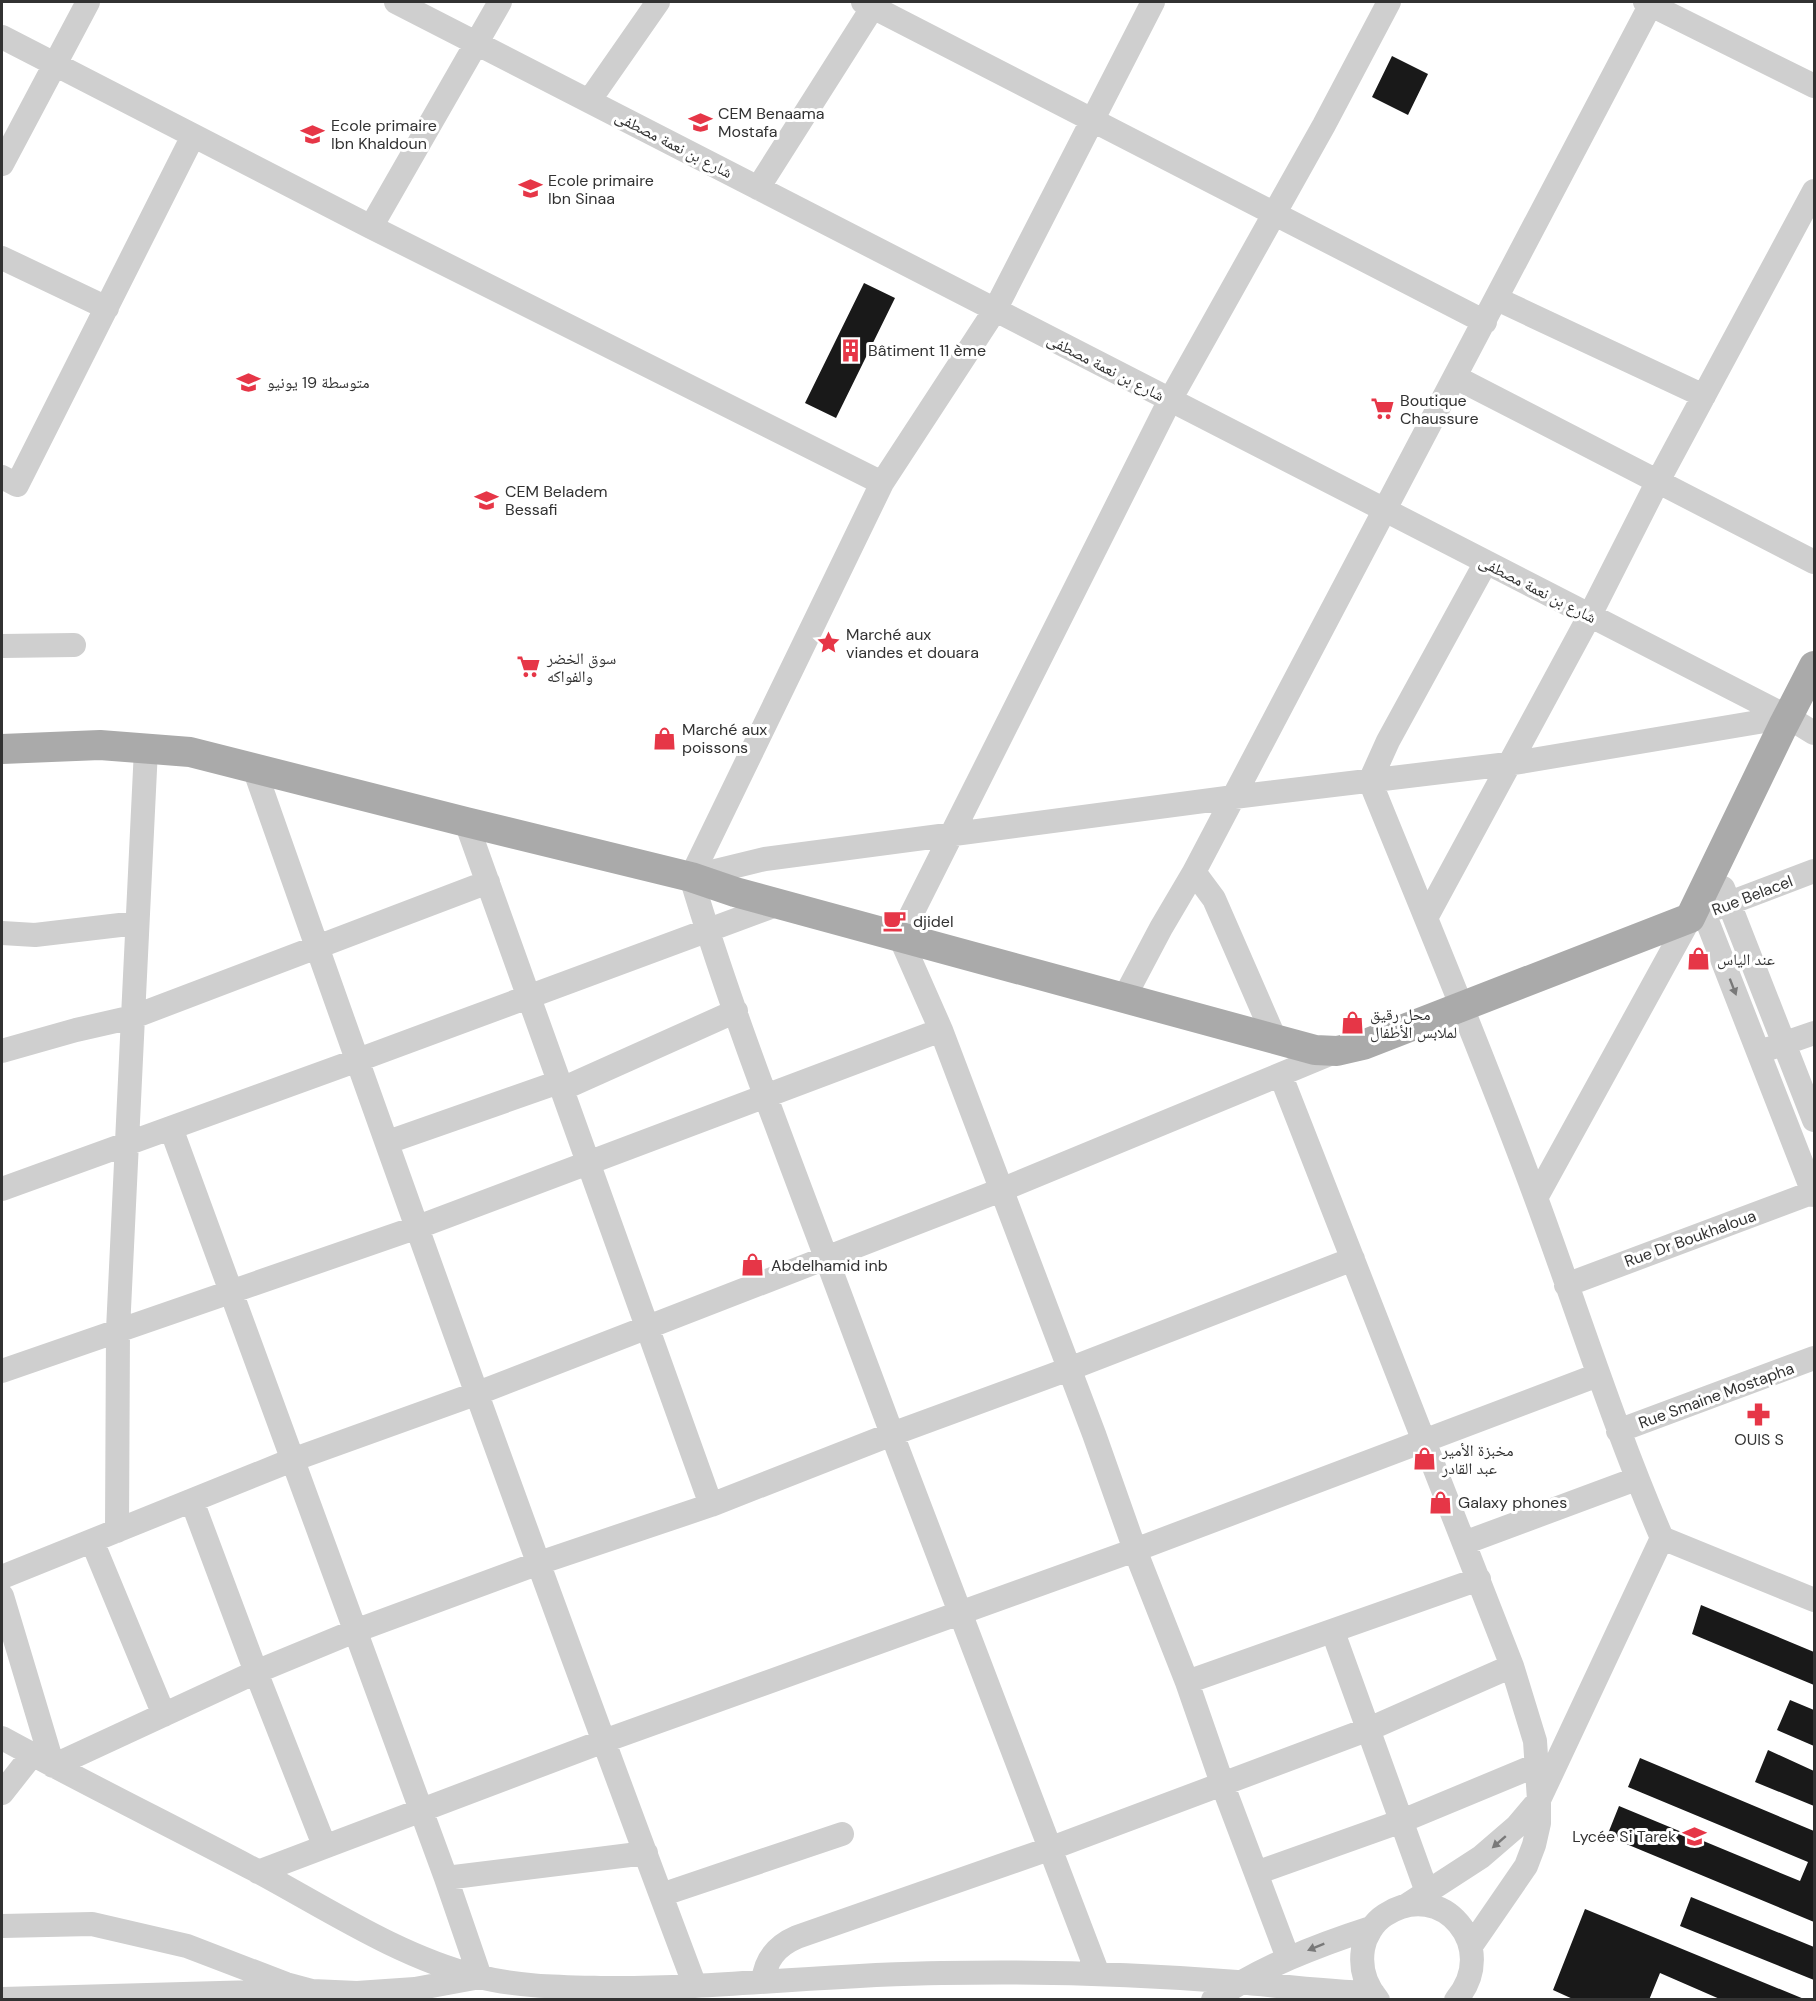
<svg xmlns="http://www.w3.org/2000/svg" width="1816" height="2001" viewBox="0 0 1816 2001" font-family="'DM Sans','Noto Naskh Arabic',sans-serif">
  <style>
    .building { fill: #191919 }
    .lines { fill: none; stroke-linecap: round; stroke-linejoin: round }
    .minor { stroke: #cfcfcf; stroke-width: 24 }
    .major { stroke: #aaa; stroke-width: 30 }
    .oneway { fill: #797979 }
    .labels { text-anchor: middle; stroke-width: 6; stroke-linejoin: round; paint-order: stroke }
    .poi-label { font-size: 16px; fill: #323232; stroke: #fff; text-anchor: start }
    .street-label { font-size: 16px; fill: #323232; stroke: #fff }
  </style>
  <rect width="100%" height="100%" fill="#fff"/>
  <path class="building" d="M 1392,56 L 1428,74 L 1408,115 L 1372,97 Z
    M 864,283 L 895,298 L 836,418 L 805,403 Z
    M 1701,1605 L 1814,1652 L 1814,1685 L 1692,1634 Z
    M 1790,1700 L 1814,1710 L 1814,1746 L 1777,1730 Z
    M 1768,1750 L 1814,1771 L 1814,1806 L 1755,1782 Z
    M 1640,1758 L 1814,1831 L 1814,1922 L 1607,1836 L 1619,1806 L 1800,1881 L 1808,1862 L 1628,1787 Z
    M 1691,1897 L 1814,1947 L 1814,1980 L 1680,1926 Z
    M 1585,1909 L 1804,1999 L 1804,2000 L 1722,2000 L 1660,1973 L 1649,2000 L 1575,2000 L 1553,1990 Z"/>
  <g class="lines">
    <path class="minor" d="M 396,2 L 1788,717 L 1814,733
      M 863,2 L 1485,322
      M 1645,2 L 1814,86
      M 2,37 L 371,227 L 882,483
      M 589,101 L 658,2
      M 2,164 L 88,2
      M 758,188 L 876,2
      M 371,227 L 500,2
      M 2,258 L 107,308
      M 1497,299 L 1704,396
      M 1455,377 L 1814,562
      M 2,477 L 17,485 L 193,136
      M 2,646 L 74,645
      M 254,768 C 397,1175 543,1582 695,1986
      M 466,822 L 711,1505
      M 1194,872 L 1652,2
      M 691,877 L 765,859 L 1234,797 L 1508,764 L 1788,717
      M 1723,888 L 1814,1120
      M 1704,913 L 1814,1195
      M 1426,918 L 1590,615 L 1658,481 L 1814,191
      M 2,933 L 35,935 L 137,923
      M 1124,998 L 1161,928 L 1194,872 L 1214,899 L 1275,1039
      M 1771,1048 L 1814,1033
      M 2,1051 L 76,1030 L 133,1017 L 146,749
      M 1281,1076 L 1512,1666 L 1535,1741 L 1539,1800 L 1539,1823 L 1534,1845 L 1526,1866 L 1471,1946
      M 562,1089 L 736,1011
      M 388,1142 L 559,1082
      M 2,1189 L 358,1060 L 779,904
      M 1536,1198 L 1690,918 L 1814,871
      M 1566,1285 L 1814,1192
      M 2,1371 L 418,1227 L 941,1030
      M 1618,1431 L 1814,1358
      M 192,1501 L 256,1672 L 324,1845
      M 117,1531 L 118,1330 L 133,1017 L 488,882
      M 1662,1538 L 1814,1600
      M 92,1541 L 164,1715
      M 1464,1543 L 1636,1479
      M 2,1577 L 292,1460 L 478,1393 L 1001,1190 L 1337,1051
      M 2,1596 L 53,1766 L 256,1672 L 355,1631 L 539,1563 L 711,1505 L 892,1434 L 1069,1369 L 1353,1259
      M 1333,1632 L 1427,1892
      M 1187,1682 L 1479,1579
      M 2,1738 C 86,1784 172,1826 257,1871 C 326,1908 400,1957 476,1976 C 518,1987 562,1987 605,1988 C 717,1989 829,1974 942,1973 C 1040,1971 1139,1974 1237,1982 C 1282,1986 1327,1992 1373,1993
      M 2,1793 L 32,1755
      M 258,1872 L 604,1741 L 1135,1550 L 1598,1375
      M 1256,1873 L 1402,1821 L 1537,1765
      M 446,1878 L 646,1853
      M 661,1895 L 842,1834
      M 1407,1905 L 1481,1857 L 1517,1826 L 1539,1800 L 1662,1538 C 1614,1427 1578,1312 1536,1198 C 1484,1057 1426,919 1370,781 L 1388,741 L 1486,562
      M 2,1926 L 92,1924 L 187,1946 L 286,1984 L 312,1991 L 357,1993 L 415,1989 L 480,1977 L 446,1878 L 171,1128
      M 1288,1958 L 1222,1783 L 1187,1682 L 1135,1550 L 1094,1434 L 941,1030 L 900,937 L 1170,400 L 1324,125 L 1389,2
      M 1098,1974 C 1010,1748 924,1520 839,1292 C 788,1155 733,1017 691,877 L 882,483 L 995,310 L 1153,2
      M 763,1982 C 765,1960 776,1946 797,1937 L 1049,1849 L 1369,1729 L 1512,1666
      M 2,1999 L 293,1991
      M 1213,2000 C 1262,1967 1315,1946 1371,1928
      M 1378,2000 C 1365,1985 1360,1968 1363,1949 C 1365,1936 1374,1922 1385,1915 C 1442,1877 1501,1948 1456,2000"/>
    <path class="major" d="M 2,749 L 100,745 L 190,752 L 466,822 L 691,877 L 735,892 L 1315,1050 L 1337,1051 L 1363,1045 L 1690,918 L 1783,726 L 1814,666"/>
  </g>
  <defs><path id="oneway-solid" d="M-6-.8H1V-3.2L6.5 0L1 3.2V.8H-6Z" transform="scale(1.5)"/></defs>
  <g class="oneway">
    <use href="#oneway-solid" transform="translate(1733 987) rotate(69)"/>
    <use href="#oneway-solid" transform="translate(1499 1842) rotate(139)"/>
    <use href="#oneway-solid" transform="translate(1316 1947) rotate(158)"/>
  </g>
  <defs>
    <symbol id="school-bare" viewBox="-9 -9 18 18"><path d="M0-5L7-2L0 1L-7-2ZM-4 1L0 2.5L4 1V4Q0 6-4 4Z" fill="#e63647" stroke="#fff" stroke-width="2.5" paint-order="stroke"/></symbol>
    <symbol id="building-bare" viewBox="-9 -9 18 18"><path d="M-4-6H4V6H1V3H-1V6H-4ZM-2.5-4.3h1.7v1.8h-1.7ZM.8-4.3h1.7v1.8H.8ZM-2.5-1h1.7V.8h-1.7ZM.8-1h1.7V.8H.8Z" fill="#e63647" stroke="#fff" stroke-width="2.5" paint-order="stroke"/></symbol>
    <symbol id="supermarket-bare" viewBox="-9 -9 18 18"><path d="M-6-5.5h2.5l.6 2H6L4.5 2H-2.5L-4.4-4H-6ZM-1.5 3.2a1.3 1.3 0 1 0 .1 0ZM3 3.2a1.3 1.3 0 1 0 .1 0Z" fill="#e63647" stroke="#fff" stroke-width="2.5" paint-order="stroke"/></symbol>
    <symbol id="sight-bare" viewBox="-9 -9 18 18"><path d="M0-6L1.8-2.2L6-1.7L2.9 1.2L3.7 5.4L0 3.3L-3.7 5.4L-2.9 1.2L-6-1.7L-1.8-2.2Z" fill="#e63647" stroke="#fff" stroke-width="2.5" paint-order="stroke"/></symbol>
    <symbol id="shop-bare" viewBox="-9 -9 18 18"><path d="M-5-2.5h2.3a2.7 3.5 0 0 1 5.4 0H5L5.5 6h-11ZM-1.5-2.5h3a1.5 2.3 0 0 0-3 0Z" fill="#e63647" stroke="#fff" stroke-width="2.5" paint-order="stroke"/></symbol>
    <symbol id="cafe-bare" viewBox="-9 -9 18 18"><path d="M-5.5-4.5H6V0H3Q3 3.5 0 3.5H-2.5Q-5.5 3.5-5.5 0ZM3-3.2v2h1.7v-2ZM-6 4.5H4V6H-6Z" fill="#e63647" stroke="#fff" stroke-width="2.5" paint-order="stroke"/></symbol>
    <symbol id="pharmacy-bare" viewBox="-9 -9 18 18"><path d="M-2-6h4v4h4v4h-4v4h-4v-4h-4v-4h4Z" fill="#e63647" stroke="#fff" stroke-width="2.5" paint-order="stroke"/></symbol>
  </defs>
  <g fill-rule="evenodd">
    <use href="#school-bare" x="684" y="106" width="33" height="33"/>
    <use href="#school-bare" x="296" y="118" width="33" height="33"/>
    <use href="#school-bare" x="514" y="172" width="33" height="33"/>
    <use href="#building-bare" x="834" y="334" width="33" height="33"/>
    <use href="#school-bare" x="232" y="366" width="33" height="33"/>
    <use href="#supermarket-bare" x="1366" y="392" width="33" height="33"/>
    <use href="#school-bare" x="470" y="484" width="33" height="33"/>
    <use href="#sight-bare" x="812" y="626" width="33" height="33"/>
    <use href="#supermarket-bare" x="512" y="650" width="33" height="33"/>
    <use href="#shop-bare" x="648" y="722" width="33" height="33"/>
    <use href="#cafe-bare" x="878" y="904" width="33" height="33"/>
    <use href="#shop-bare" x="1682" y="942" width="33" height="33"/>
    <use href="#shop-bare" x="1336" y="1006" width="33" height="33"/>
    <use href="#shop-bare" x="736" y="1248" width="33" height="33"/>
    <use href="#pharmacy-bare" x="1742" y="1398" width="33" height="33"/>
    <use href="#shop-bare" x="1408" y="1442" width="33" height="33"/>
    <use href="#shop-bare" x="1424" y="1486" width="33" height="33"/>
    <use href="#school-bare" x="1678" y="1820" width="33" height="33"/>
  </g>
  <g class="labels">
    <g class="poi-label">
      <text x="718" y="119">CEM Benaama<tspan x="718" dy="18">Mostafa</tspan></text>
      <text x="331" y="131">Ecole primaire<tspan x="331" dy="18">Ibn Khaldoun</tspan></text>
      <text x="548" y="186">Ecole primaire<tspan x="548" dy="18">Ibn Sinaa</tspan></text>
      <text x="868" y="356">Bâtiment 11 ème</text>
      <text x="267" y="388">متوسطة 19 يونيو</text>
      <text x="1400" y="406">Boutique<tspan x="1400" dy="18">Chaussure</tspan></text>
      <text x="505" y="497">CEM Beladem<tspan x="505" dy="18">Bessafi</tspan></text>
      <text x="846" y="640">Marché aux<tspan x="846" dy="18">viandes et douara</tspan></text>
      <text x="547" y="664">سوق الخضر<tspan x="547" dy="18">والفواكه</tspan></text>
      <text x="682" y="735">Marché aux<tspan x="682" dy="18">poissons</tspan></text>
      <text x="913" y="927">djidel</text>
      <text x="1717" y="965">عند الياس</text>
      <text x="1370" y="1020">محل رقيق<tspan x="1370" dy="18">لملابس الأطفال</tspan></text>
      <text x="771" y="1271">Abdelhamid inb</text>
      <text x="1759" y="1445" text-anchor="middle">OUIS S</text>
      <text x="1442" y="1456">مخبزة الأمير<tspan x="1442" dy="18">عبد القادر</tspan></text>
      <text x="1458" y="1508">Galaxy phones</text>
      <text x="1676" y="1842" text-anchor="end">Lycée Si Tarek</text>
    </g>
    <g class="street-label">
      <text transform="translate(674 144) rotate(27)" y="6">شارع بن نعمة مصطفى</text>
      <text transform="translate(1106 367) rotate(27)" y="6">شارع بن نعمة مصطفى</text>
      <text transform="translate(1538 589) rotate(27)" y="6">شارع بن نعمة مصطفى</text>
      <text transform="translate(1752 895) rotate(-21)" y="6">Rue Belacel</text>
      <text transform="translate(1690 1238) rotate(-20)" y="6">Rue Dr Boukhaloua</text>
      <text transform="translate(1716 1395) rotate(-20)" y="6">Rue Smaine Mostapha</text>
    </g>
  </g>
  <rect width="1816" height="2001" fill="none" stroke="#323232" stroke-width="6"/>
</svg>
